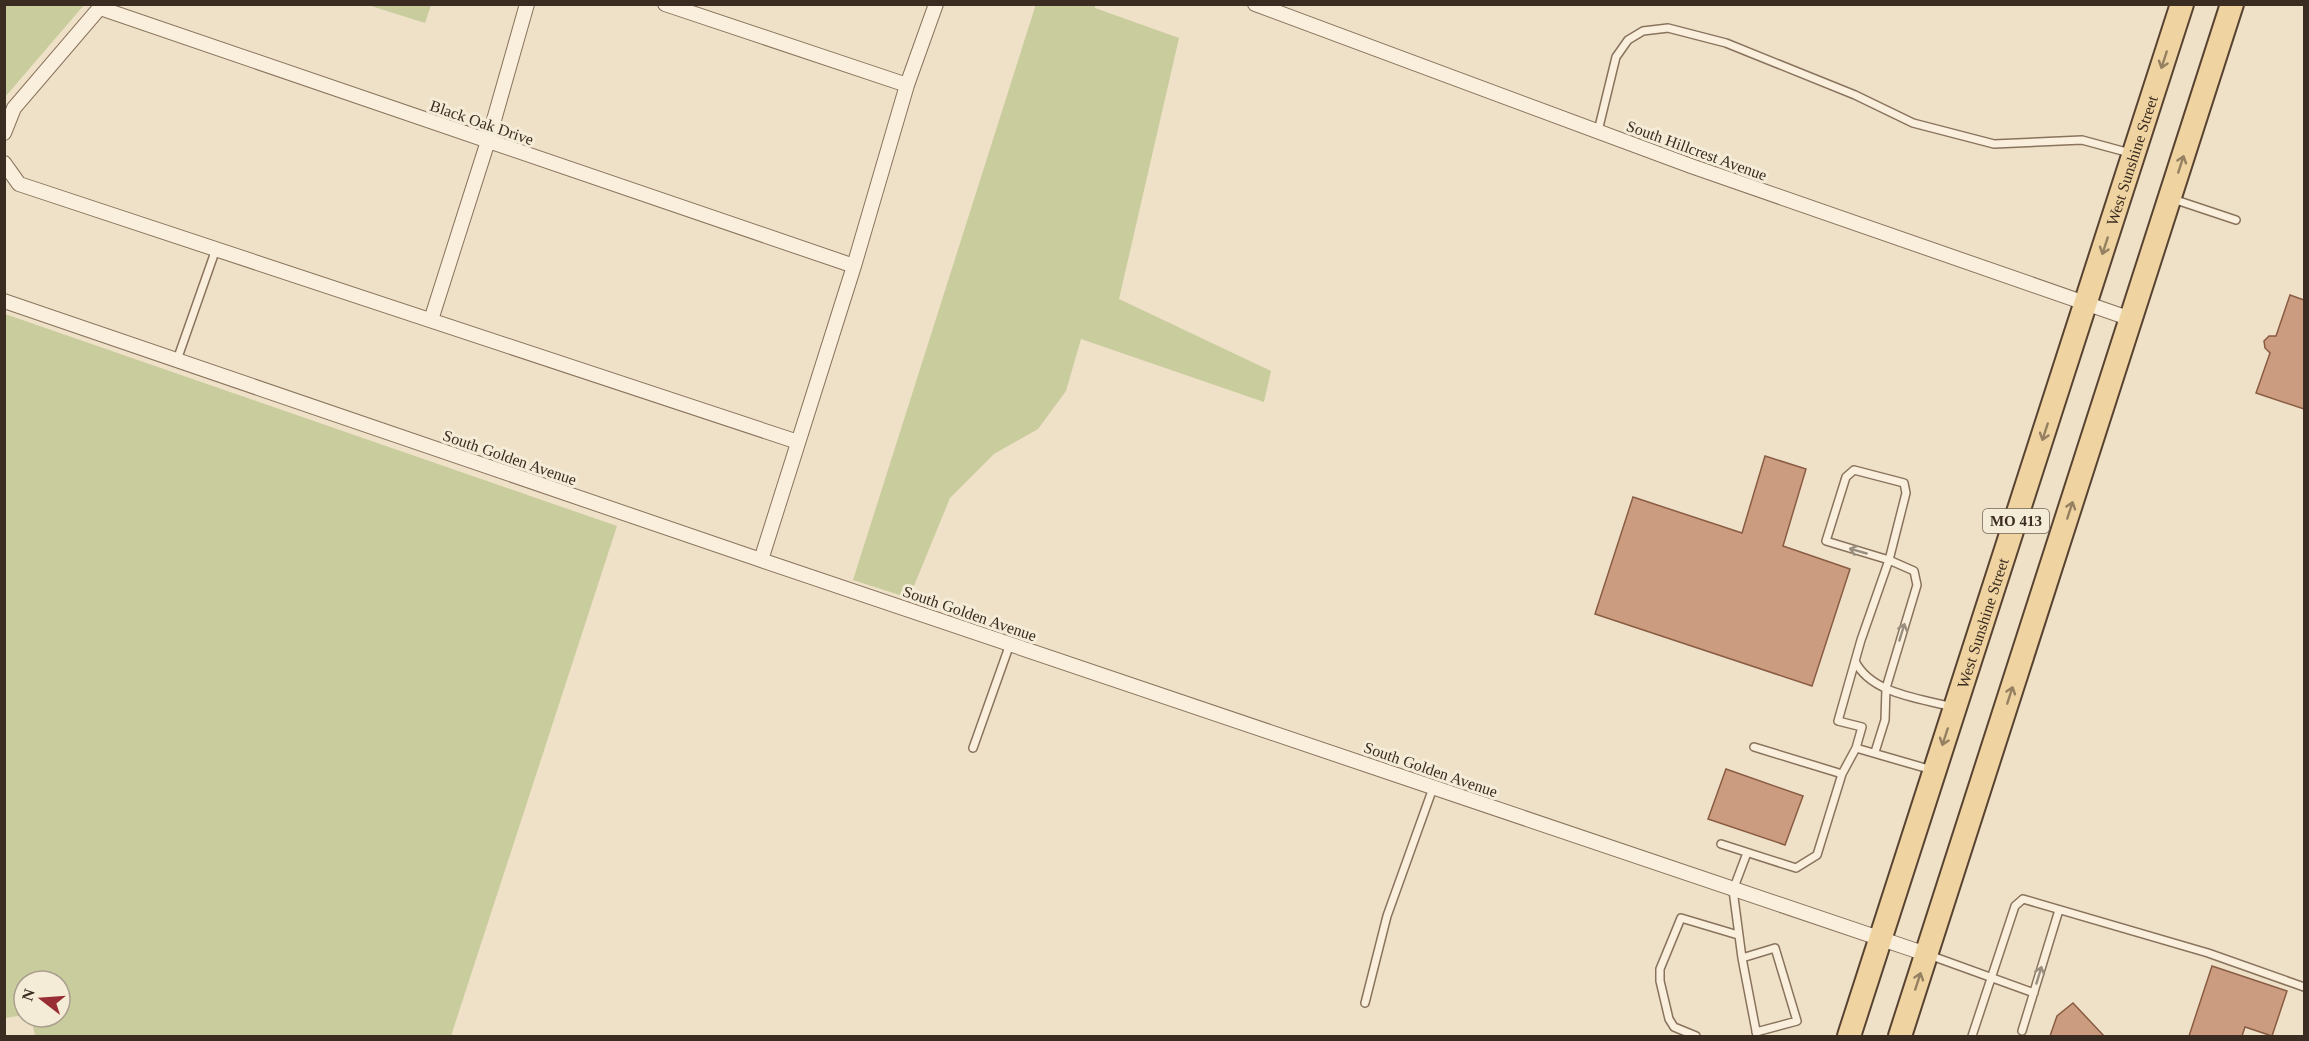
<svg xmlns="http://www.w3.org/2000/svg" width="2309" height="1041" viewBox="0 0 2309 1041" font-family="'Times New Roman',serif">
  <style>
    .green { fill: #c9cc9c }
    .building { fill: #cb9c7f; stroke: #895c43; stroke-width: 1.5 }
    .lines { fill: none; stroke-linecap: round; stroke-linejoin: round }
    .lane-casing { stroke: #8a735d; stroke-width: 10 }
    .street-casing { stroke: #8a735d; stroke-width: 16 }
    .primary-casing { stroke: #584231; stroke-width: 26 }
    .lane { stroke: #f9efdc; stroke-width: 7 }
    .street { stroke: #f9efdc; stroke-width: 14 }
    .primary { stroke: #efd4a2; stroke-width: 22 }
    .oneway { stroke: #958062 }
    .oneway2 { stroke: #9a8e7e }
    .labels { text-anchor: middle; stroke-width: 6; stroke-linejoin: round; paint-order: stroke }
    .shield { fill: #f5ecd8; stroke: #736658; stroke-width: 1.5 }
    .shield-label { font-size: 15px; font-weight: bold; fill: #3b2c21 }
    .street-label { font-size: 16px; fill: #3b2c21; stroke: #f5ecd8 }
  </style>
  <rect width="100%" height="100%" fill="#eee1c8"/>
  <path class="green" d="M 5,4 L 84,5 L 5,97 L 4,5 Z
    M 1036,4 L 1095,5 L 1095,8 L 1179,38 L 1119,299 L 1271,371 L 1264,402 L 1081,339 L 1066,391 L 1038,429 L 994,454 L 950,498 L 909,598 L 853,580 Z
    M 368,5 L 431,4 L 431,5 L 425,23 Z
    M 5,314 L 617,526 L 451,1036 L 35,1036 L 31,1017 L 60,1017 L 60,981 L 24,981 L 24,1015 L 5,1018 Z"/>
  <path class="building" d="M 2290,295 L 2304,300 L 2304,409 L 2256,393 L 2270,353 L 2265,348 L 2264,341 L 2269,336 L 2276,336 Z
    M 1765,456 L 1806,469 L 1783,546 L 1850,569 L 1812,686 L 1595,614 L 1633,497 L 1742,533 Z
    M 1726,769 L 1803,796 L 1785,845 L 1708,819 Z
    M 2212,966 L 2287,991 L 2272,1036 L 2245,1027 L 2242,1036 L 2189,1036 Z
    M 2073,1003 L 2104,1036 L 2050,1036 L 2057,1016 Z"/>
  <g class="lines">
    <defs>
      <path id="lane" d="M 1598,131 L 1616,57 L 1628,40 L 1643,31 L 1668,28 L 1726,43 L 1855,95 L 1913,123 L 1994,144 L 2082,140 L 2130,153
        M 2173,199 L 2236,220
        M 177,360 L 216,249
        M 1855,661 C 1871,694 1920,698 1952,707
        M 1754,747 L 1842,774
        M 973,748 L 1010,644
        M 1875,752 L 1885,720 L 1886,688 L 1917,585 L 1914,571 L 1889,560 L 1826,541 L 1846,477 L 1854,470 L 1904,483 L 1906,493 L 1889,560 L 1861,640 L 1838,721 L 1862,727 L 1856,748 L 1932,770
        M 1721,844 L 1796,868 L 1817,855 L 1842,774 L 1856,748
        M 1747,853 L 1733,890 L 1742,958 L 1757,1036
        M 1929,955 L 2034,993
        M 1742,958 L 1775,948 L 1797,1021 L 1756,1032
        M 1365,1003 L 1387,916 L 1433,788
        M 2022,1031 L 2059,910
        M 1696,1036 L 1674,1027 L 1669,1019 L 1660,981 L 1660,969 L 1681,918 L 1738,935
        M 1972,1036 L 2015,906 L 2023,899 L 2208,953 L 2304,987"/>
      <path id="street" d="M 665,4 L 907,85
        M 1255,4 L 1691,166 L 2131,319
        M 100,8 L 854,266
        M 4,133 L 14,108 L 103,4
        M 4,163 L 19,184 L 798,442
        M 4,301 L 761,560 L 1926,954
        M 431,320 L 488,141 L 527,4
        M 761,560 L 854,266 L 907,85 L 936,4"/>
      <g id="primary">
        <path id="s1" d="M 1849,1036 L 2182,4"/>
        <path d="M 1900,1036 L 2232,4"/>
      </g>
    </defs>
    <use href="#lane" class="lane-casing"/>
    <use href="#street" class="street-casing"/>
    <use href="#primary" class="primary-casing"/>
    <use href="#lane" class="lane"/>
    <use href="#street" class="street"/>
    <use href="#primary" class="primary"/>
  </g>
  <defs><path id="oneway-shaft" d="M-6 0H5M1.5-3L5.5 0L1.5 3" fill="none" stroke-width="1.6" stroke-linecap="round" stroke-linejoin="round" transform="scale(1.5)"/></defs>
  <g class="oneway">
    <use href="#oneway-shaft" transform="translate(2164 60) rotate(108)"/>
    <use href="#oneway-shaft" transform="translate(2181 164) rotate(-72)"/>
    <use href="#oneway-shaft" transform="translate(2105 246) rotate(108)"/>
    <use href="#oneway-shaft" transform="translate(2045 432) rotate(108)"/>
    <use href="#oneway-shaft" transform="translate(2070 510) rotate(-72)"/>
    <use href="#oneway-shaft" transform="translate(2010 695) rotate(-72)"/>
    <use href="#oneway-shaft" transform="translate(1945 737) rotate(108)"/>
    <use href="#oneway-shaft" transform="translate(1918 981) rotate(-72)"/>
  </g>
  <g class="oneway2">
    <use href="#oneway-shaft" transform="translate(1858 551) rotate(-164)"/>
    <use href="#oneway-shaft" transform="translate(1902 632) rotate(-73)"/>
    <use href="#oneway-shaft" transform="translate(2039 975) rotate(-73)"/>
  </g>
  <g class="labels">
    <rect class="shield" x="1983" y="509" width="66" height="24" rx="4.5"/>
    <g class="shield-label">
      <text x="2016" y="526">MO 413</text>
    </g>
    <g class="street-label">
      <text transform="translate(482 122) rotate(19)" y="6">Black Oak Drive</text>
      <text transform="translate(1697 150) rotate(20)" y="6">South Hillcrest Avenue</text>
      <text dy="6" stroke="none"><textPath href="#s1" startOffset="920">West Sunshine Street</textPath></text>
      <text transform="translate(510 457) rotate(19)" y="6">South Golden Avenue</text>
      <text transform="translate(970 613) rotate(19)" y="6">South Golden Avenue</text>
      <text dy="6" stroke="none"><textPath href="#s1" startOffset="434">West Sunshine Street</textPath></text>
      <text transform="translate(1431 769) rotate(19)" y="6">South Golden Avenue</text>
    </g>
  </g>
  <rect width="2309" height="1041" fill="none" stroke="#3b2c21" stroke-width="12"/>
  <g transform="translate(42 999) rotate(287)"><circle r="28" fill="#f5ecd8" stroke="#ab9f8f" stroke-width="1.5"/>
  <path d="M0-4.5L10 22L0 15L-10 22Z" fill="#982e33"/>
  <text y="-9" font-size="16" font-weight="bold" text-anchor="middle" fill="#3b2c21">N</text>
  </g>
</svg>
